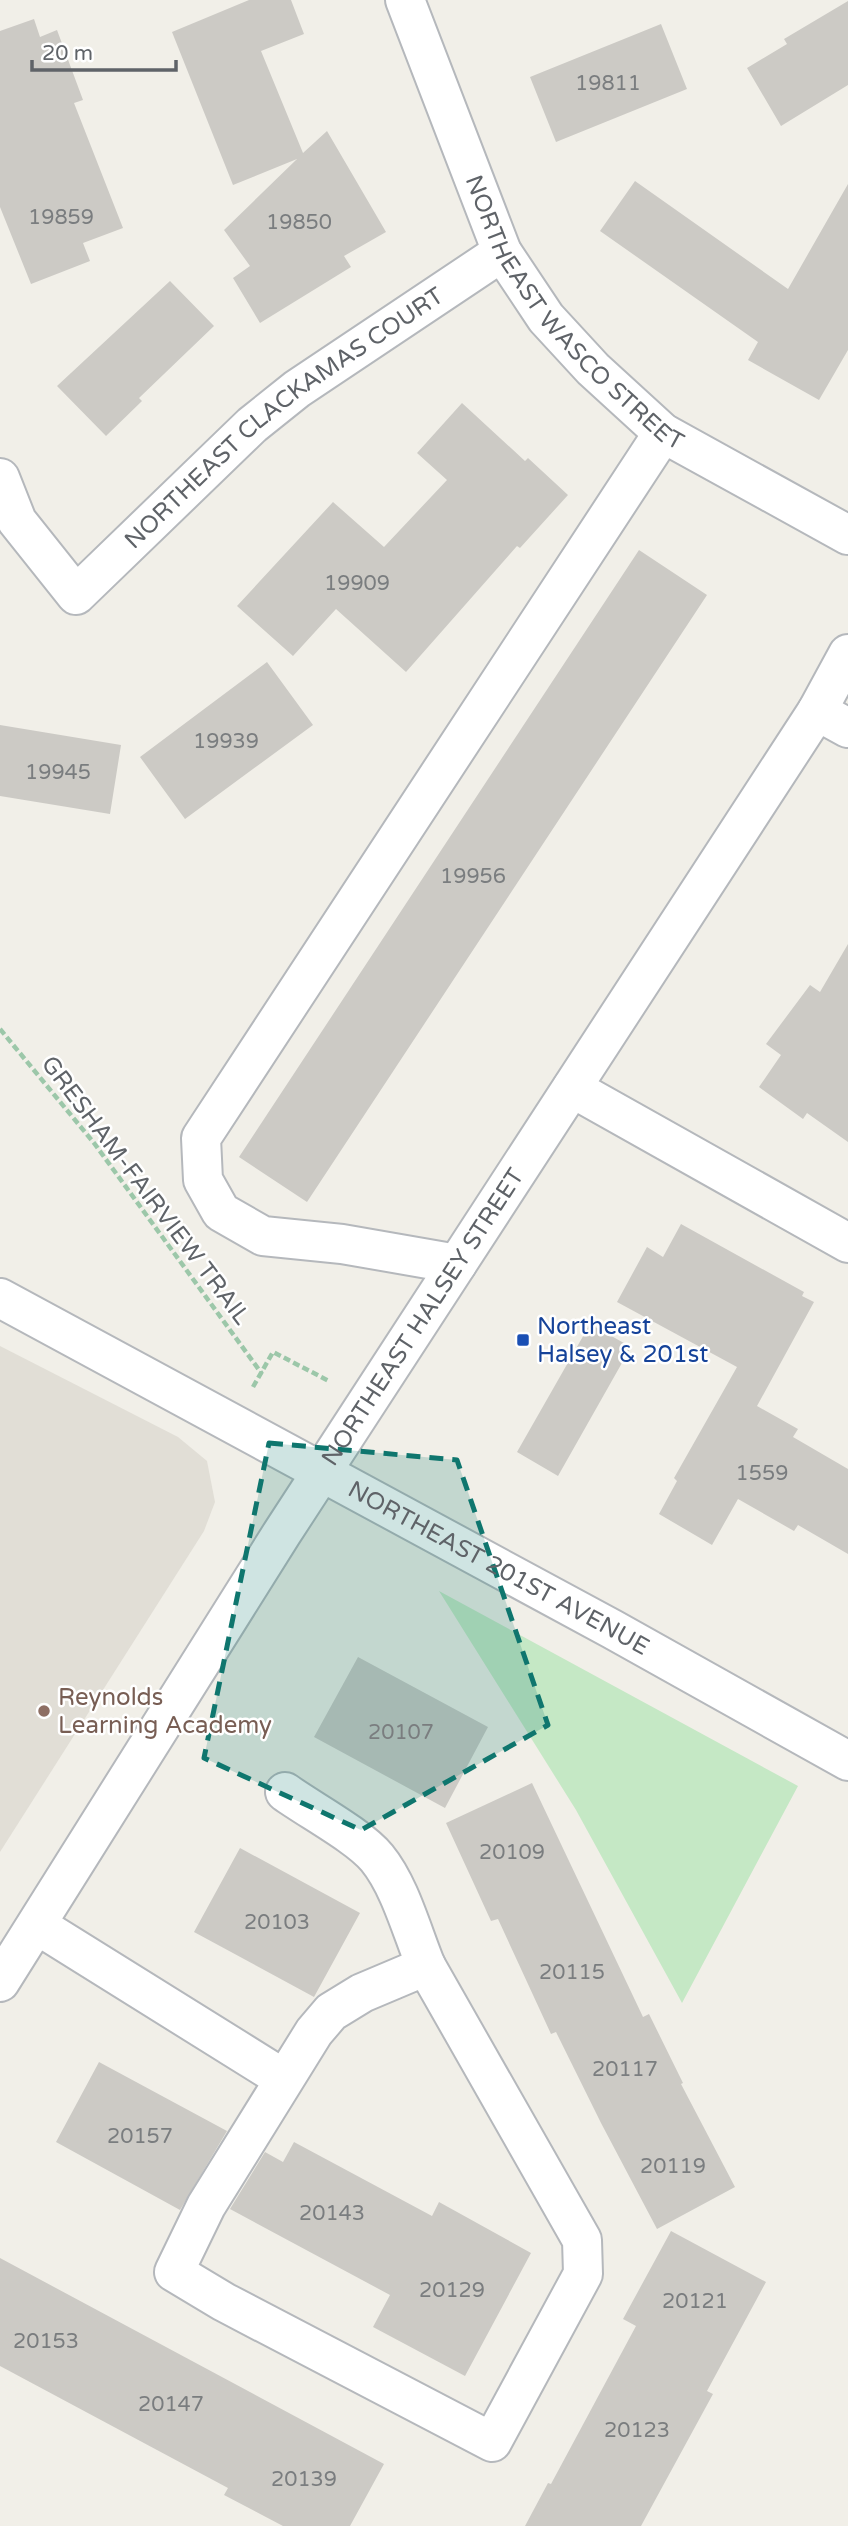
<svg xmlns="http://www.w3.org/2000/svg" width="848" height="2526" viewBox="0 0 848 2526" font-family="'Varela Round',sans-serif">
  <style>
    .education { fill: #e1ded6 }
    .green { fill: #c5e8c5 }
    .building { fill: #cccac5 }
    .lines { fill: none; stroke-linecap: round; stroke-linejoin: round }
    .minor-casing { stroke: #b5b8bc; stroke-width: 42 }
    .path { stroke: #9cc7a9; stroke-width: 4.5; stroke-dasharray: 7 3.5; stroke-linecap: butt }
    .minor { stroke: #fff; stroke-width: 38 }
    .marked { fill: #0f766e; fill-opacity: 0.2; stroke: #0f766e; stroke-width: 5; stroke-dasharray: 14 9; stroke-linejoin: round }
    .transit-dot { fill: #1a4fb4; stroke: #fff; stroke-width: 2.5 }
    .education-dot { fill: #8d6e63; stroke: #fff; stroke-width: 2.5 }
    .labels { text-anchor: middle; stroke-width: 5; stroke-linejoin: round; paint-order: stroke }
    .number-label { font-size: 21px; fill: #7a7d7f }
    .street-label { font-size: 24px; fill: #5f6368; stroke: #fff }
    .transit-label { font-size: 24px; fill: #164399; stroke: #fff; text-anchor: start }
    .education-label { font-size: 24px; fill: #785e54; stroke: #fff; text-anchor: start }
  </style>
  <rect width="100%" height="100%" fill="#f1efe8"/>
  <path class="education" d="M 0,1346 L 178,1437 L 207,1461 L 215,1502 L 204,1531 L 0,1852 Z"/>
  <path class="green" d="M 439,1591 L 798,1786 L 682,2003 L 576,1810 Z"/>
  <path class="building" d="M 249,0 L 291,0 L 304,34 L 261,51 L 303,153 L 327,131 L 386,232 L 344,256 L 351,267 L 260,323 L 233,278 L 250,266 L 224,230 L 297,159 L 233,185 L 172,32 Z
    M 848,1 L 848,85 L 781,126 L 747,68 L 787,44 L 784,39 Z
    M 34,19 L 40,37 L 57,30 L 83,100 L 74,103 L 123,228 L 83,243 L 90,261 L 31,284 L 0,207 L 0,31 Z
    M 661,24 L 687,89 L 556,142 L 530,77 Z
    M 635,181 L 788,289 L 848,184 L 848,350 L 819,400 L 748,360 L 758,342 L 600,231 Z
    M 170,281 L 214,326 L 139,398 L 142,401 L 106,436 L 57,386 Z
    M 462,403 L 525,461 L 528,458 L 568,495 L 520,548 L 517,546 L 406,672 L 336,609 L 293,656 L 237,606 L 333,502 L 384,547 L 447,480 L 417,453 Z
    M 639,550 L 707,595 L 307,1202 L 239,1157 Z
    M 267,662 L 313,725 L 185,819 L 140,757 Z
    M 0,725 L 121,745 L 110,814 L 0,796 Z
    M 848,944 L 848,1142 L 807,1113 L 803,1119 L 759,1087 L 781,1055 L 766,1044 L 810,985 L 820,992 Z
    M 681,1224 L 804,1292 L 802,1296 L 814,1302 L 757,1406 L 798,1429 L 793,1437 L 848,1469 L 848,1554 L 798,1525 L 794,1531 L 738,1499 L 712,1545 L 659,1514 L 677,1481 L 674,1478 L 737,1367 L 617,1302 L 647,1247 L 663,1257 Z
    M 590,1324 L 631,1347 L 558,1476 L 517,1452 Z
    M 358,1657 L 488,1727 L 445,1808 L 314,1737 Z
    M 532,1783 L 643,2017 L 649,2014 L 683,2083 L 681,2084 L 735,2187 L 657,2229 L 601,2123 L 556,2032 L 551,2034 L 498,1919 L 491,1921 L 446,1823 Z
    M 240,1848 L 360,1913 L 314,1997 L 194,1932 Z
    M 99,2062 L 227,2131 L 180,2210 L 56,2142 Z
    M 294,2142 L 432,2216 L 439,2202 L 531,2253 L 465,2376 L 373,2327 L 390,2295 L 230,2209 L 265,2152 L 283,2162 Z
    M 671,2231 L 766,2282 L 707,2391 L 713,2394 L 641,2526 L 525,2526 L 548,2483 L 551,2484 L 636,2326 L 623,2319 Z
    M 0,2258 L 384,2464 L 350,2526 L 283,2526 L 224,2495 L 228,2488 L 0,2366 Z"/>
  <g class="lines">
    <defs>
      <g id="minor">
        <path id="s1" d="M 405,0 L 502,252 L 546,318 L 593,369 L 663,433 L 848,535"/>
        <path id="s2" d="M 0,478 L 17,521 L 76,595 L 252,425 L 297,389 L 502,252"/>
        <path d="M 817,711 L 848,728"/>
        <path d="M 572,1088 L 848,1243"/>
        <path d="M 457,1264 L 342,1244 L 263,1236 L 221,1212 L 203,1180 L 201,1138 L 663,433"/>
        <path id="s3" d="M 0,1298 L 612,1629 L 848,1761"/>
        <path d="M 285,1792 C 310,1810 359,1836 377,1858 C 400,1886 412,1932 426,1966"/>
        <path d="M 37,1925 L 284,2079"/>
        <path d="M 426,1966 L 582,2240 L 583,2274 L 492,2442 L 224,2302 L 174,2272 L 206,2206 L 314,2032 L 331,2012 L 362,1993 Z"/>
        <path id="s4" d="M 0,1982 L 282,1533 L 817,711 L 848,654"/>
      </g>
    </defs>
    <use href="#minor" class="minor-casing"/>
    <path class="path" d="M 0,1029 L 94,1143 L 262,1374
      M 253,1387 L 273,1352 L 329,1381"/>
    <use href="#minor" class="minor"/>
  </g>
  <path class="marked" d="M 269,1443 L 457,1460 L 548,1725 L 361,1830 L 204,1758 Z"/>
  <rect class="transit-dot" x="516" y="1333" width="14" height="14" rx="3.5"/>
  <circle class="education-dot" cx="44" cy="1711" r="7"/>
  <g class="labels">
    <g class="number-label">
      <text x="608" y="90">19811</text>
      <text x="61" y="224">19859</text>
      <text x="299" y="229">19850</text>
      <text x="357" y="590">19909</text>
      <text x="226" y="748">19939</text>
      <text x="58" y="779">19945</text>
      <text x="473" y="883">19956</text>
      <text x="762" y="1480">1559</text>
      <text x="401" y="1739">20107</text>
      <text x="512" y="1859">20109</text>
      <text x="277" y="1929">20103</text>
      <text x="572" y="1979">20115</text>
      <text x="625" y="2076">20117</text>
      <text x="140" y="2143">20157</text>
      <text x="673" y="2173">20119</text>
      <text x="332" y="2220">20143</text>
      <text x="452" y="2297">20129</text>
      <text x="695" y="2308">20121</text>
      <text x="46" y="2348">20153</text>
      <text x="171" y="2411">20147</text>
      <text x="637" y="2437">20123</text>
      <text x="304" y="2486">20139</text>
    </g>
    <g class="street-label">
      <text dy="8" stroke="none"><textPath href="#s1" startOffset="362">NORTHEAST WASCO STREET</textPath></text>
      <text dy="8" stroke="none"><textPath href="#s2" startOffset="415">NORTHEAST CLACKAMAS COURT</textPath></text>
      <text transform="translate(146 1190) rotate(53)" y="8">GRESHAM-FAIRVIEW TRAIL</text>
      <text dy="8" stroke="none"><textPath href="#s4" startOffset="788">NORTHEAST HALSEY STREET</textPath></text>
      <text dy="8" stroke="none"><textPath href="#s3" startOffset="567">NORTHEAST 201ST AVENUE</textPath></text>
    </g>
    <g class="transit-label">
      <text x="537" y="1334">Northeast<tspan x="537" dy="28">Halsey &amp; 201st</tspan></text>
    </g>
    <g class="education-label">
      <text x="58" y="1705">Reynolds<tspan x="58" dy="28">Learning Academy</tspan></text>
    </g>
  </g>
  <path d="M32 60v10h144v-10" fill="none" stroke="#5f6368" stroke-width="3.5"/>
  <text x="42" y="60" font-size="21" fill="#5f6368" stroke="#ffffff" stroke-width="5" paint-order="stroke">20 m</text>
</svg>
